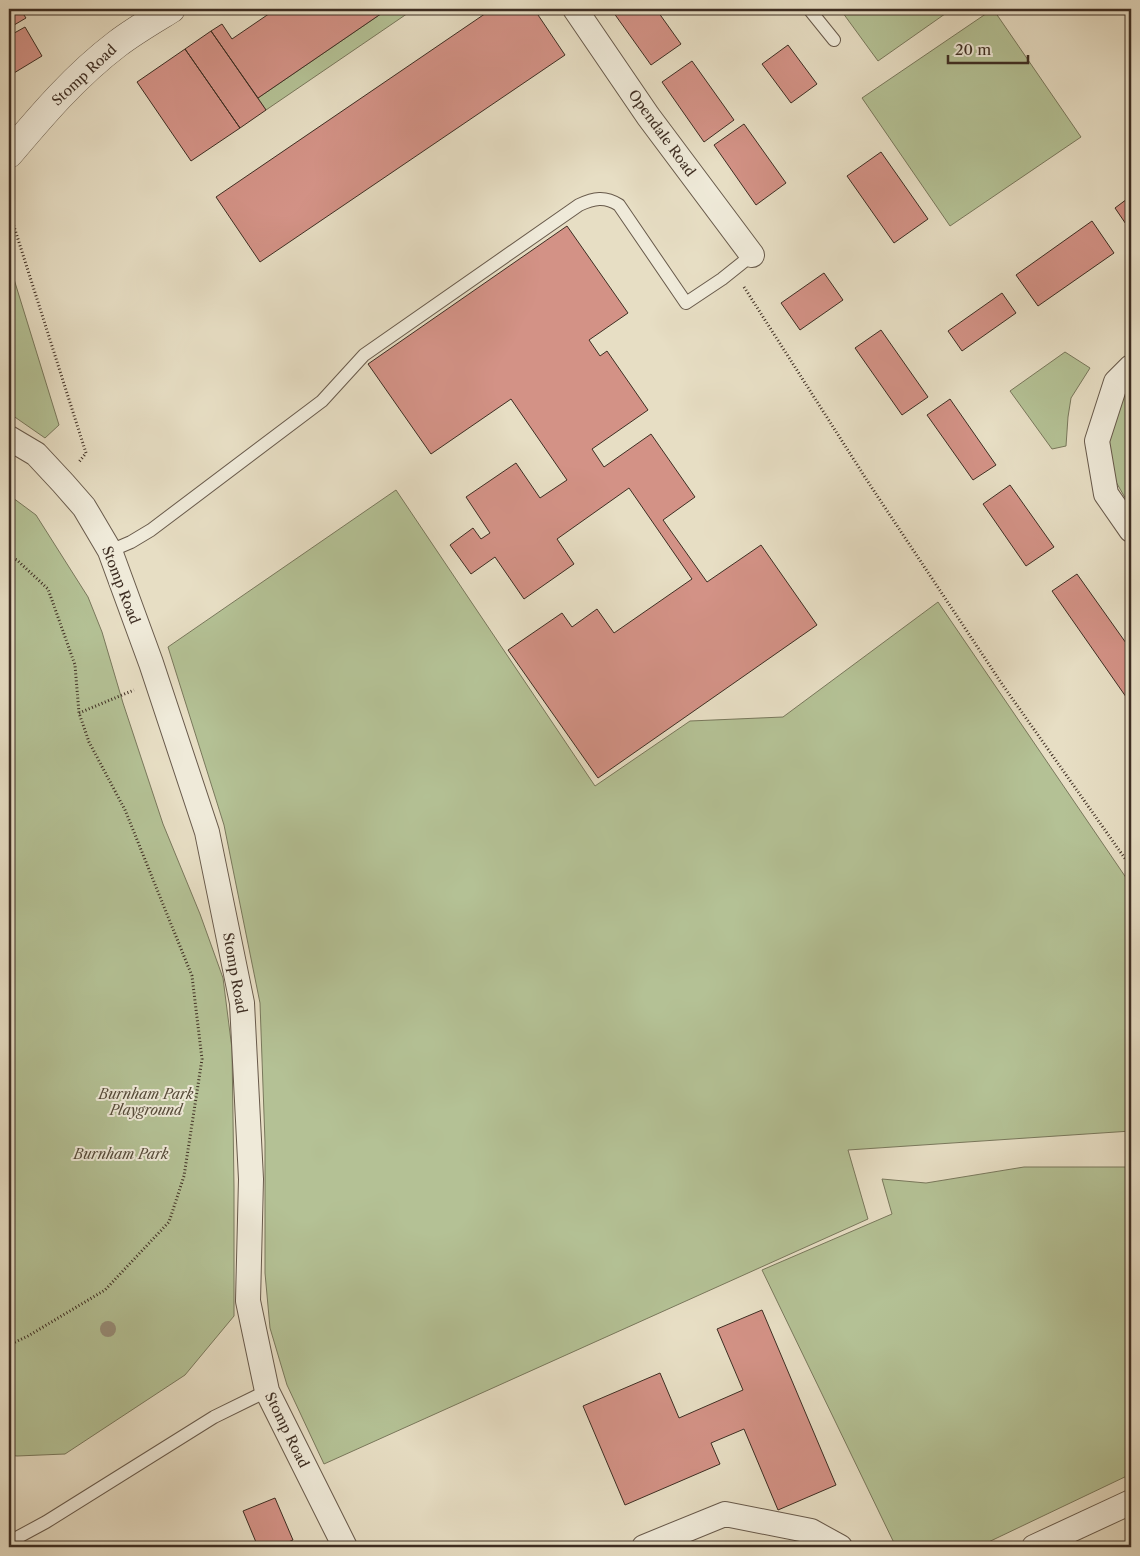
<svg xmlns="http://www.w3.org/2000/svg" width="1140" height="1556" viewBox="0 0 1140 1556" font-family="'Libre Caslon Text',serif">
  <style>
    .green { fill: #b4c195; stroke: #79785c }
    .building { fill: #d39286; stroke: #3e2e23 }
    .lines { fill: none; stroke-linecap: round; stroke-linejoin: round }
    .service-casing { stroke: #685a4b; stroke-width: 14 }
    .minor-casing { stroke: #685a4b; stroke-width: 26 }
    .tertiary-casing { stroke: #685a4b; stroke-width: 29 }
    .path { stroke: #3e2e23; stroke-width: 3; stroke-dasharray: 1 2.5; stroke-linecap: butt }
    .service { stroke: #efead9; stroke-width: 12 }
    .minor { stroke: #efead9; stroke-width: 24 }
    .tertiary { stroke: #efead9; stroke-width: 28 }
    .tree { fill: #978d78 }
    .labels { text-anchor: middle; stroke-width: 4; stroke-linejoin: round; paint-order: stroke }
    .street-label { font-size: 14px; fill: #3e2e23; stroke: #efead9 }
    .park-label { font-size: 14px; font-style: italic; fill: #564b3a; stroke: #efead9 }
  </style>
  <rect width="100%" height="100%" fill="#e7dec4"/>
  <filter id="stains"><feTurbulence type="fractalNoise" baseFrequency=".004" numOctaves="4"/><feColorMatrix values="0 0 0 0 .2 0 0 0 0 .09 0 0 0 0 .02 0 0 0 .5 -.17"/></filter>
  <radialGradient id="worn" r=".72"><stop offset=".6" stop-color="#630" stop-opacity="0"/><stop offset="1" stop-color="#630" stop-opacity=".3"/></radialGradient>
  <path class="green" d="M 388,9 L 414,9 L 266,110 L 258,98 Z
    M 840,9 L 952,9 L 878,61 Z
    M 993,9 L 1081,137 L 950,226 L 862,98 Z
    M 9,263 L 59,425 L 45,438 L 9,413 Z
    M 1065,352 L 1090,368 L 1071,398 L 1068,417 L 1066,446 L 1052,449 L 1010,391 Z
    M 1131,381 L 1131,508 L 1112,475 L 1105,439 L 1117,399 Z
    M 396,490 L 595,786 L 690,721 L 783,717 L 938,602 L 1131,885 L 1131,1131 L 848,1150 L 868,1219 L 324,1464 L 287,1385 L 270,1328 L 265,1273 L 265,1142 L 260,1003 L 224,825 L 168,647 Z
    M 9,495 L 36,515 L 88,597 L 102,632 L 123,703 L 163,824 L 200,914 L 223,978 L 232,1049 L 234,1187 L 234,1316 L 185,1375 L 65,1454 L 17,1456 L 9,1455 Z
    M 1024,1167 L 1131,1167 L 1131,1474 L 978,1547 L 896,1547 L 762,1270 L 892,1214 L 882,1179 L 926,1183 Z"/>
  <path class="building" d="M 9,9 L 20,9 L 26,18 L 9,28 Z
    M 276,9 L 388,9 L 258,98 L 211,31 L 222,24 L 232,39 Z
    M 492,9 L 534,9 L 565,55 L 260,262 L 216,197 Z
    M 611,9 L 656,9 L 681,44 L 651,65 Z
    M 25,27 L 42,56 L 9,76 L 9,36 Z
    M 211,31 L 266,110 L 240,128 L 185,49 Z
    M 788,45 L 817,84 L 791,103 L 762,64 Z
    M 185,49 L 240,128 L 191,161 L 137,82 Z
    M 692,61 L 734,120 L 704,142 L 662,82 Z
    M 744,124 L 786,183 L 756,205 L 714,145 Z
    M 881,152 L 928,219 L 894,243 L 847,176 Z
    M 1131,196 L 1131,230 L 1130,230 L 1115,208 Z
    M 1092,221 L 1114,253 L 1038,306 L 1016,275 Z
    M 567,226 L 628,313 L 589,340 L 600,356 L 607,351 L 648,410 L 592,449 L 604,467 L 651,434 L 695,497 L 663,520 L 707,582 L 761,545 L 817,625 L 598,778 L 508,650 L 562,613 L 572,627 L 597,609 L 614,633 L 692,579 L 629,488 L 557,539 L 574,564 L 524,599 L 495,557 L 471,574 L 450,545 L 473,528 L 481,539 L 490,533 L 466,497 L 516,463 L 540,498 L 567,480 L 511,399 L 431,454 L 368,364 Z
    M 824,273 L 843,300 L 800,330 L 781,303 Z
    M 1002,293 L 1016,313 L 962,351 L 948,331 Z
    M 881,330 L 928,397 L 902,415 L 855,348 Z
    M 950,399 L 996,465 L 973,480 L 927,415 Z
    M 1010,485 L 1054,547 L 1026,566 L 983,504 Z
    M 1077,574 L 1131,650 L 1131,704 L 1052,591 Z
    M 762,1310 L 836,1485 L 778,1510 L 744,1429 L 711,1443 L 720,1464 L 625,1505 L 583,1406 L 660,1373 L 679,1418 L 743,1390 L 717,1329 Z
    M 275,1498 L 293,1540 L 276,1547 L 258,1547 L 243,1511 Z"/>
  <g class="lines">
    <defs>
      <path id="service" d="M 809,9 L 834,40
        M 110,551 L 131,542 L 151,530 L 322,401 L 364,355 L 579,205 C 594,198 605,196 619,205 L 686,303 L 722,279 L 752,255
        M 9,1542 L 46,1522 L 214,1417 L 267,1391"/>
      <path id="minor" d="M 575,9 L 648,116 L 752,255
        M 1131,367 L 1116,382 L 1097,441 L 1106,494 L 1131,530
        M 9,438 L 36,454 L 63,483 L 84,507 L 110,551 L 151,663 L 207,832 L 242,1003 L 251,1179 L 248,1301 L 267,1391 L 345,1547
        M 644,1547 L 725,1514 L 811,1531 L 840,1547
        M 1034,1547 L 1131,1502"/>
      <path id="tertiary" d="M 9,154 C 42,115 75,76 117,44 C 134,31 153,20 171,9"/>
    </defs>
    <use href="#service" class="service-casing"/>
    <use href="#minor" class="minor-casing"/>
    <use href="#tertiary" class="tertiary-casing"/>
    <path class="path" d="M 9,216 L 10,214 L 86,453 L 79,462
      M 744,287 L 870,485 L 1002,684 L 1131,867
      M 9,557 L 17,560 L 48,589 L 75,665 L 79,713 L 89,742 L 125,810 L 192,976 L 202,1059 L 184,1176 L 169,1222 L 105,1290 L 28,1336 L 9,1345
      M 79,713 L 134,690"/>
    <use href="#service" class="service"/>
    <use href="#minor" class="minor"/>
    <use href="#tertiary" class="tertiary"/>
  </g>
  <circle class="tree" cx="108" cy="1329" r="8"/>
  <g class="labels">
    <g class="street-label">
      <text transform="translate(84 75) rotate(-43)" y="5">Stomp Road</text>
      <text transform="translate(662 133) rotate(54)" y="5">Opendale Road</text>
      <text transform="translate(121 585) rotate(69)" y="5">Stomp Road</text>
      <text transform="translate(235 973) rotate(80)" y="5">Stomp Road</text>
      <text transform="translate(287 1430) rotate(64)" y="5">Stomp Road</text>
    </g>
    <g class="park-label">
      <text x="146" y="1099">Burnham Park<tspan x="146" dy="16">Playground</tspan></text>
      <text x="121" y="1159">Burnham Park</text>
    </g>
  </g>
  <rect width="1140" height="1556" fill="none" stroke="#e7dec4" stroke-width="30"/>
  <rect x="10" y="10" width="1120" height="1536" fill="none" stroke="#3e2e23" stroke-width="2.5"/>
  <rect x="15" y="15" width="1110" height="1526" fill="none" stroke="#3e2e23"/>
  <path d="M948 55v8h80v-8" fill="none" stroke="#3e2e23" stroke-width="2.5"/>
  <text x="955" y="55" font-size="15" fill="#3e2e23" stroke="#efead9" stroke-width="4" paint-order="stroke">20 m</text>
  <rect width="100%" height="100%" filter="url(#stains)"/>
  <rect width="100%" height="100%" fill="url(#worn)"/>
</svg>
